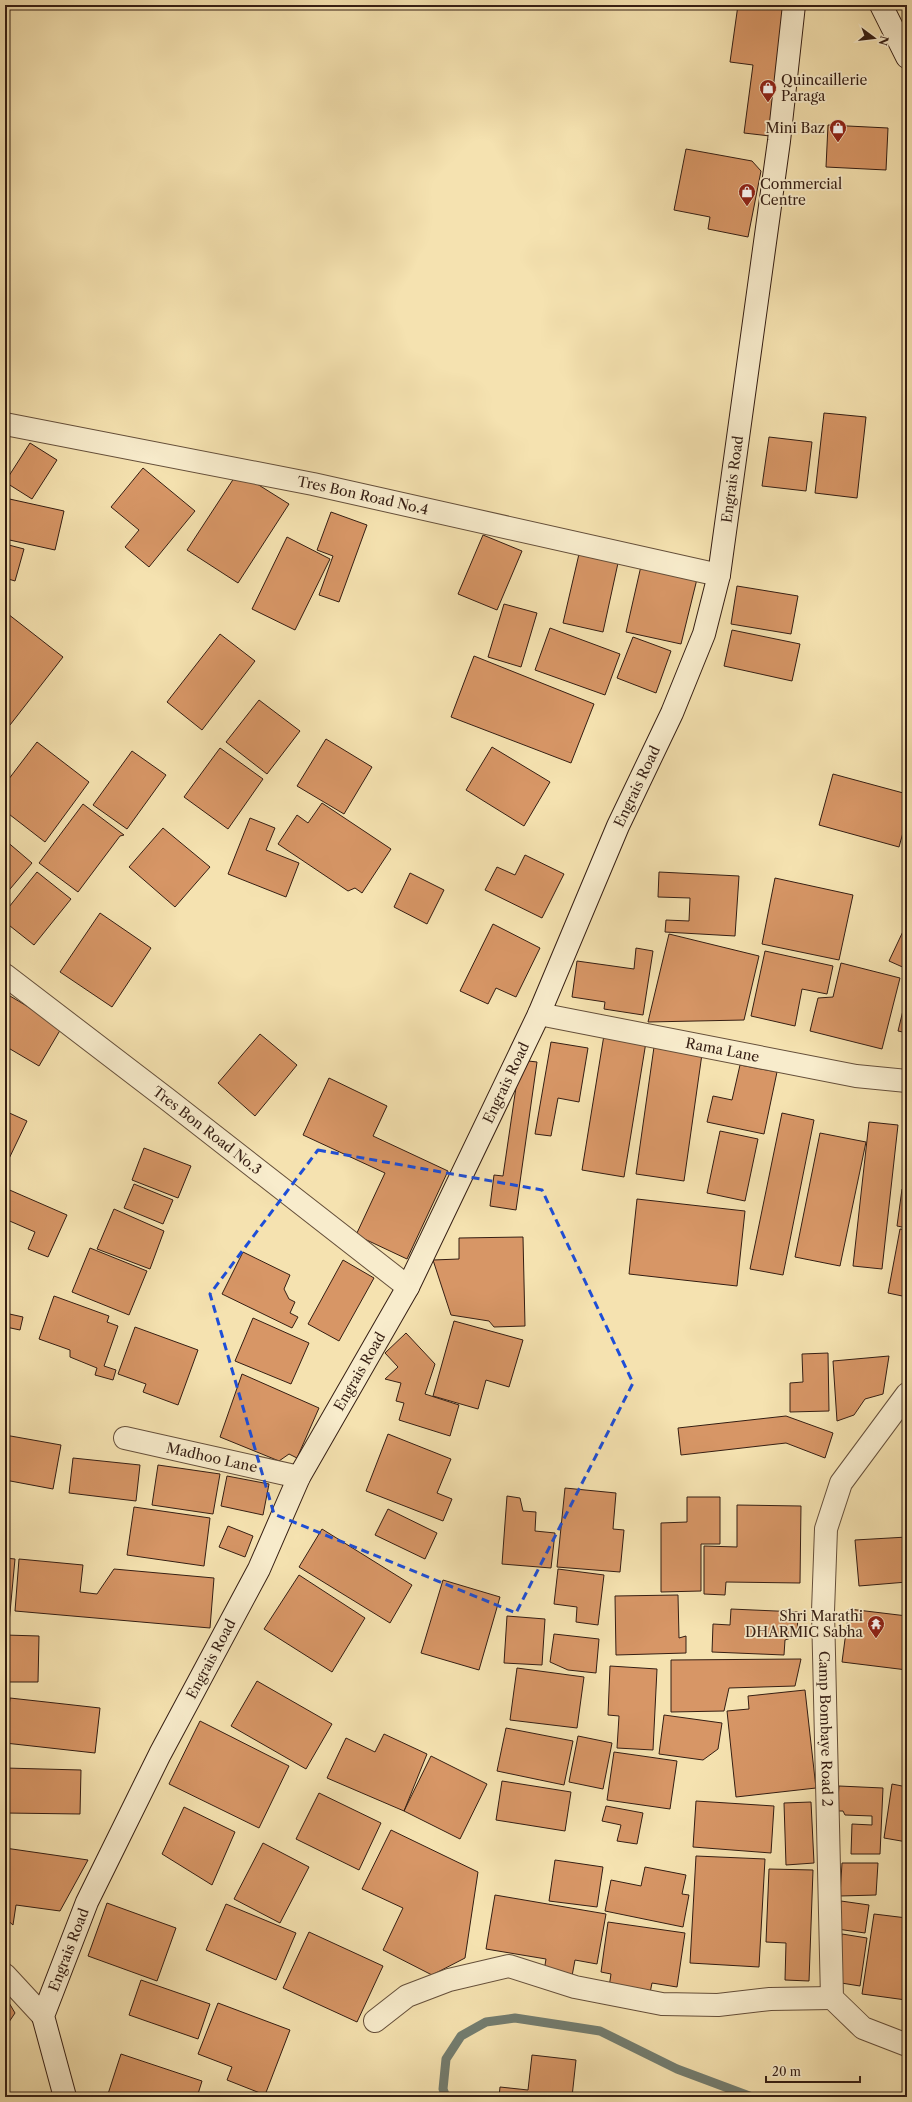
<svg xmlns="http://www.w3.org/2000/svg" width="912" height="2102" viewBox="0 0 912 2102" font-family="'Libre Caslon Text',serif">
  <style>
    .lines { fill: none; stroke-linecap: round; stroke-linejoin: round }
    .stream { stroke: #737d70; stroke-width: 9 }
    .building { fill: #d79666; stroke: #351e13 }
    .street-casing { stroke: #654f3a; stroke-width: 24 }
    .secondary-casing { stroke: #351e13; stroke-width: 24 }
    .street { stroke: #f8eccc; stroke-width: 22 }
    .secondary { stroke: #f8eccc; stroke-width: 22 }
    .marked { fill: none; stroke: #1d4ed8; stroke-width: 3; stroke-dasharray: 8 5; stroke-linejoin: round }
    .labels { text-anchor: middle; stroke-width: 3.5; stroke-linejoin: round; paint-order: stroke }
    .poi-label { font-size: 14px; fill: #351e13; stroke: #f8eccc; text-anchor: start }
    .street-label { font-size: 14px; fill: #351e13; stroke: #f8eccc }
  </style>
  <rect width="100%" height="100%" fill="#f5e2b0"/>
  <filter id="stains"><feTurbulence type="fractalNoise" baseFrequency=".005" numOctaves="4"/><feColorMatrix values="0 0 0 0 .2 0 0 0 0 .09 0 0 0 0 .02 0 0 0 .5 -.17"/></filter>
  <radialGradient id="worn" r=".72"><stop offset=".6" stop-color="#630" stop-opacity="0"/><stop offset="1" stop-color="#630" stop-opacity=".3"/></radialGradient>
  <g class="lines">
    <path class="stream" d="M 446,2097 L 443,2089 L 446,2059 L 461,2036 L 486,2022 L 515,2018 L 600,2031 L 677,2069 L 752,2097"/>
  </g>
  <path class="building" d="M 738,5 L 788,5 L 770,136 L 744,133 L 753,65 L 730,62 Z
    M 828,125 L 888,128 L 886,170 L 826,167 Z
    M 686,149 L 752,161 L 761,171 L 748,237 L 708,229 L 710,217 L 674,210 Z
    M 824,413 L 866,417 L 857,498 L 815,493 Z
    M 769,437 L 812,442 L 806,491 L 762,486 Z
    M 30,443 L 57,460 L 32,499 L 5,482 Z
    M 143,468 L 195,511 L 149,567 L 125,547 L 139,530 L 111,507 Z
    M 238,472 L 289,504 L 238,583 L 187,550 Z
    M 5,498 L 64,511 L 55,550 L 5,539 Z
    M 331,512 L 367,525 L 339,602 L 319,595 L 333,556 L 317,550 Z
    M 483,535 L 522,551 L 497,610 L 458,594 Z
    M 287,537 L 330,559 L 295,630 L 252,609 Z
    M 5,544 L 24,549 L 15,581 L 5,578 Z
    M 579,554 L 618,563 L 603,632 L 563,623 Z
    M 641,566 L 697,579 L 681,644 L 626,632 Z
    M 737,586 L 798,596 L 791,634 L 731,624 Z
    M 504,604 L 537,613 L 521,667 L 488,657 Z
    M 8,614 L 63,657 L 10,725 L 5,721 L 5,619 Z
    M 550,628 L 620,654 L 605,695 L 535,670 Z
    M 732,630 L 800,644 L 792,681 L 724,666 Z
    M 220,634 L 255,661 L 202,730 L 167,702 Z
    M 633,637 L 671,651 L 656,693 L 617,678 Z
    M 474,656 L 594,704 L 571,763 L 451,717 Z
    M 259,700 L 300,731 L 267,774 L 226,742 Z
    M 326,739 L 372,767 L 344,814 L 297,786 Z
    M 37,742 L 89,782 L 45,842 L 5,811 L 5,784 Z
    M 492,747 L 550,782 L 524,826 L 466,790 Z
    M 220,748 L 263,779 L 228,829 L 184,797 Z
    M 132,751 L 166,775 L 127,829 L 93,805 Z
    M 833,774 L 907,794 L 907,818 L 899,847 L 819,825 Z
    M 322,803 L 391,849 L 362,893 L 355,888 L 348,891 L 278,844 L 297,815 L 308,823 Z
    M 83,804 L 124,835 L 120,836 L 78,892 L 39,863 Z
    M 250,818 L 275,828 L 266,850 L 299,863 L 286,897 L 228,874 Z
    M 163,828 L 210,867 L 175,907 L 129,867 Z
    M 5,840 L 32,863 L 5,895 Z
    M 525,855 L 564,874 L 542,918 L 485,890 L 497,867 L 515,875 Z
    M 37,872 L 71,899 L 34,945 L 5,922 L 5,912 Z
    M 659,872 L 739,876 L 735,936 L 665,932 L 666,920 L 689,921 L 690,898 L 658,897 Z
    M 410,873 L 444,890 L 427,924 L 394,907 Z
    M 775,878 L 853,895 L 839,960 L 762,944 Z
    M 100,913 L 151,948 L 112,1007 L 60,972 Z
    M 493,924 L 540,948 L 516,997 L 496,988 L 488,1004 L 460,991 Z
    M 906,925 L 907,925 L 907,969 L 889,961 Z
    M 669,934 L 759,956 L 744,1020 L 648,1022 Z
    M 636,948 L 653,951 L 643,1015 L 604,1009 L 605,1002 L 572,997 L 577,961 L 634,969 Z
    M 765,951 L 833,966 L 827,994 L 802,989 L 795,1026 L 751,1016 Z
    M 841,963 L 900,978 L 882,1049 L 810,1031 L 818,998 L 833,997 Z
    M 5,993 L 62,1027 L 39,1066 L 5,1046 Z
    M 907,994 L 907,1033 L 898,1031 Z
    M 260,1034 L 297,1065 L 255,1116 L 218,1083 Z
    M 604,1035 L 646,1042 L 624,1177 L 582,1170 Z
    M 551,1042 L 588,1048 L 579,1102 L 558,1098 L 551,1136 L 535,1134 Z
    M 654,1047 L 702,1054 L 684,1181 L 636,1174 Z
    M 520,1060 L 537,1062 L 516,1210 L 490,1206 L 494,1175 L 503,1176 Z
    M 740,1065 L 777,1072 L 764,1134 L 707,1122 L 713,1096 L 732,1100 Z
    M 329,1078 L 387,1106 L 373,1136 L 448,1171 L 407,1259 L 356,1235 L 385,1173 L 303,1135 Z
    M 907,1103 L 907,1123 L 905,1123 Z
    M 5,1111 L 27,1121 L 5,1167 Z
    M 782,1113 L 814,1120 L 783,1275 L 750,1269 Z
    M 869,1122 L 898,1125 L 882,1269 L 853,1266 Z
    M 720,1131 L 758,1139 L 745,1201 L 707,1193 Z
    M 820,1133 L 866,1142 L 840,1266 L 795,1257 Z
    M 144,1148 L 191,1166 L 178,1198 L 132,1180 Z
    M 134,1184 L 173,1200 L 163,1224 L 124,1208 Z
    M 5,1188 L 67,1215 L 48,1257 L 28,1249 L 35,1232 L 5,1219 Z
    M 902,1189 L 907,1189 L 907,1228 L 897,1226 Z
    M 637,1199 L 745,1211 L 737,1286 L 629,1274 Z
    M 114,1209 L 164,1231 L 150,1269 L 97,1249 Z
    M 900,1229 L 907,1230 L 907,1297 L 888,1293 Z
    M 523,1237 L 525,1326 L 494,1327 L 489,1321 L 451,1315 L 433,1260 L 459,1259 L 459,1238 Z
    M 90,1248 L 147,1271 L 129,1315 L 72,1292 Z
    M 243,1252 L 290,1275 L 284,1289 L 289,1299 L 295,1302 L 290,1313 L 298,1317 L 292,1328 L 222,1294 Z
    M 343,1260 L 374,1278 L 339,1341 L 308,1324 Z
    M 54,1296 L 109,1316 L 107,1322 L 118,1326 L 104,1366 L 116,1370 L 113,1380 L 95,1375 L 97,1368 L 70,1357 L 70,1350 L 39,1339 Z
    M 5,1313 L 23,1317 L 20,1330 L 6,1327 L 5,1332 Z
    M 253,1318 L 309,1343 L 291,1384 L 235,1361 Z
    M 454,1321 L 523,1340 L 509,1387 L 486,1380 L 478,1409 L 433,1396 Z
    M 135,1327 L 198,1350 L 178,1405 L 143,1392 L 146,1384 L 118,1374 Z
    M 406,1333 L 435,1364 L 425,1394 L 459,1405 L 450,1436 L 399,1420 L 404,1403 L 396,1401 L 401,1383 L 385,1379 L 398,1367 L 385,1353 Z
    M 828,1353 L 829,1411 L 790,1412 L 790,1383 L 803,1382 L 802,1354 Z
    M 889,1356 L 883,1394 L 865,1399 L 854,1415 L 837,1421 L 833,1361 Z
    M 242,1374 L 319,1408 L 297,1458 L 289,1454 L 279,1461 L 220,1437 Z
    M 786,1416 L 833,1433 L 825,1458 L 786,1443 L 681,1455 L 678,1428 Z
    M 388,1434 L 451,1459 L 437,1493 L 452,1499 L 443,1521 L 366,1491 Z
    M 5,1435 L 61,1445 L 53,1489 L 5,1480 Z
    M 73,1458 L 140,1465 L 136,1501 L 69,1493 Z
    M 158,1465 L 220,1474 L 213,1514 L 152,1505 Z
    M 227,1476 L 269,1484 L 263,1515 L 221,1506 Z
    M 565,1488 L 616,1493 L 613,1529 L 624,1530 L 620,1572 L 557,1567 Z
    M 507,1496 L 520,1498 L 523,1511 L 536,1512 L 535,1531 L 555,1533 L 551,1568 L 502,1564 Z
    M 687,1497 L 720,1497 L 720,1544 L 701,1544 L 701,1591 L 661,1592 L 661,1523 L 687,1522 Z
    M 737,1505 L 801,1506 L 800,1583 L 726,1582 L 725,1595 L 704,1594 L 704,1546 L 737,1547 Z
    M 134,1507 L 210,1518 L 204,1566 L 127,1555 Z
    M 388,1509 L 437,1533 L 425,1559 L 375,1535 Z
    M 228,1526 L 253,1536 L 245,1557 L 219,1547 Z
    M 322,1529 L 412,1585 L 390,1623 L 299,1567 Z
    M 907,1537 L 907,1582 L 859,1586 L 855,1540 Z
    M 5,1558 L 15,1559 L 9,1623 L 5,1623 Z
    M 19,1559 L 83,1565 L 80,1592 L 97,1594 L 114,1569 L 214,1578 L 210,1628 L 15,1611 Z
    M 558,1569 L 604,1575 L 598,1625 L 576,1622 L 577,1607 L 554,1604 Z
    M 299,1575 L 365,1618 L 332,1672 L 264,1629 Z
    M 443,1580 L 500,1597 L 479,1670 L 421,1653 Z
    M 678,1595 L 679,1638 L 686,1636 L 686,1653 L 616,1655 L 615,1596 Z
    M 731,1609 L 798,1612 L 797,1636 L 785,1640 L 784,1655 L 712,1652 L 713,1624 L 730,1625 Z
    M 849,1609 L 907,1616 L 907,1670 L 842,1662 Z
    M 507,1616 L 545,1619 L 542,1665 L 504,1663 Z
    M 554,1634 L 599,1639 L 596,1673 L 568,1670 L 550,1662 Z
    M 5,1635 L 39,1636 L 38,1682 L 5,1682 Z
    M 801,1659 L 795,1686 L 729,1688 L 724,1711 L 671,1712 L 671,1660 Z
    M 610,1666 L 657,1669 L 653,1750 L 617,1748 L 619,1716 L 608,1715 Z
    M 517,1668 L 584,1677 L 577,1728 L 510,1720 Z
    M 257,1681 L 332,1724 L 306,1769 L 231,1726 Z
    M 805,1690 L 816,1788 L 736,1797 L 727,1711 L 749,1709 L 748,1696 Z
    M 10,1698 L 100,1708 L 95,1753 L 5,1743 Z
    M 664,1715 L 722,1723 L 718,1749 L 703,1760 L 659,1754 Z
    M 200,1721 L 289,1766 L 259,1828 L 169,1784 Z
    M 506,1728 L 573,1741 L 564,1785 L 497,1771 Z
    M 384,1734 L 427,1754 L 404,1811 L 327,1778 L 346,1738 L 375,1752 Z
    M 578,1736 L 612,1743 L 603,1789 L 569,1782 Z
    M 614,1752 L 677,1761 L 670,1809 L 607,1800 Z
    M 431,1756 L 487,1784 L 460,1839 L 404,1811 Z
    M 5,1768 L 81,1770 L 80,1814 L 5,1813 Z
    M 502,1781 L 571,1792 L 565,1831 L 496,1820 Z
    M 892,1784 L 907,1787 L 907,1842 L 884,1838 Z
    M 839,1786 L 883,1788 L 880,1854 L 851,1854 L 852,1824 L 872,1825 L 872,1816 L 845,1815 L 843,1811 L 837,1811 Z
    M 319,1793 L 381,1823 L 359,1870 L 296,1839 Z
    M 696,1801 L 774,1806 L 771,1853 L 693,1847 Z
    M 811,1802 L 814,1863 L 786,1865 L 784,1803 Z
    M 606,1806 L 643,1813 L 637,1844 L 617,1841 L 621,1825 L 602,1821 Z
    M 184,1807 L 235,1832 L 212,1885 L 162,1854 Z
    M 391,1830 L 478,1872 L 465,1958 L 432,1975 L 383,1950 L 403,1908 L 362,1889 Z
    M 263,1843 L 309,1867 L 280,1923 L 234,1899 Z
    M 5,1848 L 88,1860 L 60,1911 L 16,1905 L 13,1925 L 5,1918 Z
    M 696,1856 L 765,1859 L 759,1967 L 690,1963 Z
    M 555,1860 L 603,1867 L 597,1907 L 549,1901 Z
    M 842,1863 L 878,1863 L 876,1895 L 840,1896 Z
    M 645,1867 L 686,1875 L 682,1894 L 689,1895 L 683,1927 L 605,1911 L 611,1880 L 641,1886 Z
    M 769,1869 L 813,1870 L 809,1981 L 785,1980 L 786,1943 L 766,1942 Z
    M 495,1895 L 606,1914 L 597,1964 L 575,1960 L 572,1976 L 544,1971 L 546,1959 L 486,1949 Z
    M 841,1901 L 869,1905 L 865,1933 L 837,1929 Z
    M 107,1903 L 176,1928 L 157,1981 L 88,1956 Z
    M 226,1904 L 296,1933 L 276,1980 L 206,1950 Z
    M 874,1914 L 907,1918 L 906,2000 L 862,1994 Z
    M 608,1922 L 685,1933 L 677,1987 L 652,1983 L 650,1993 L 609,1987 L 611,1974 L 601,1972 Z
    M 309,1932 L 383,1966 L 357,2022 L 283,1988 Z
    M 842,1934 L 867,1938 L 860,1986 L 835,1982 Z
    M 141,1980 L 210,2004 L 198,2039 L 129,2015 Z
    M 5,1996 L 15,2013 L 5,2028 Z
    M 218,2003 L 290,2030 L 265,2095 L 227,2080 L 232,2067 L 198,2054 Z
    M 121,2054 L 202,2081 L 197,2097 L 107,2097 Z
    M 532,2055 L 576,2060 L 572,2097 L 499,2097 L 500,2087 L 528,2090 Z"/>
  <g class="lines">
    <defs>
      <g id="street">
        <path id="s1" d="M 5,424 L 313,484 L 719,575"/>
        <path id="s2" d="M 5,975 L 167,1099 L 408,1287"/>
        <path id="s3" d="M 539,1014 L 856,1076 L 907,1081"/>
        <path id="s4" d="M 907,1394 L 841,1483 L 826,1529 L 823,1611 L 832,1998 L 863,2028 L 907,2045"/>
        <path id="s5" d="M 125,1438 L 299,1477"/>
        <path d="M 5,1975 L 43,2016"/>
        <path d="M 375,2021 L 407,1996 L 449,1980 L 509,1966 L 575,1987 L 662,2004 L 718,2005 L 770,1999 L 832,1998"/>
      </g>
      <g id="secondary">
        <path d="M 881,5 L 907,57"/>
        <path id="s6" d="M 65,2097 L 43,2016 L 87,1902 L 160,1754 L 259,1569 L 299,1477 L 408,1287 L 539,1014 L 618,826 L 672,713 L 704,634 L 719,575 L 779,141 L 794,5"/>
      </g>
    </defs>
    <use href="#street" class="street-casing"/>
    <use href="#secondary" class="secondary-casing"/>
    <use href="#street" class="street"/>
    <use href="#secondary" class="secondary"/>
  </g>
  <path class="marked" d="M 318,1150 L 542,1190 L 633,1383 L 516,1613 L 274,1514 L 210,1294 Z"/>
  <defs>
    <symbol id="shop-pin" viewBox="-11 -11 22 30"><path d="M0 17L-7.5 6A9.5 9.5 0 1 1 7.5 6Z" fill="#8f2418" stroke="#f8eccc"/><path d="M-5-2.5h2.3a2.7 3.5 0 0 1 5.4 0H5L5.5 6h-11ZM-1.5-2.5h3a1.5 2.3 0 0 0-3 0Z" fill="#fff"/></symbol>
    <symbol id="temple-pin" viewBox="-11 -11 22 30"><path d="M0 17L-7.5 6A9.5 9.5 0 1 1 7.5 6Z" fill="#8f2418" stroke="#f8eccc"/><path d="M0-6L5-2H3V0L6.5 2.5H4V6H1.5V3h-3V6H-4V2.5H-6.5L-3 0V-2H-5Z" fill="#fff"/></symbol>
  </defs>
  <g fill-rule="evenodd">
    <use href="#shop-pin" x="758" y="78" width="20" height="27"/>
    <use href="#shop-pin" x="828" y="118" width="20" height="27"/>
    <use href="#shop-pin" x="737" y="182" width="20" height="27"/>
    <use href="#temple-pin" x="866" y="1614" width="20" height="27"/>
  </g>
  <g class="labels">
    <g class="poi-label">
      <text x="781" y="85">Quincaillerie<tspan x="781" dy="16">Paraga</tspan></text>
      <text x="825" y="133" text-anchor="end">Mini Baz</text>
      <text x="760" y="189">Commercial<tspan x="760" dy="16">Centre</tspan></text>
      <text x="863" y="1621" text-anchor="end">Shri Marathi<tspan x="863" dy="16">DHARMIC Sabha</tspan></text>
    </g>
    <g class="street-label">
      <text dy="5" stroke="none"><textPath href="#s6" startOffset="1775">Engrais Road</textPath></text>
      <text dy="5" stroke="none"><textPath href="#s1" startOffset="365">Tres Bon Road No.4</textPath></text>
      <text dy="5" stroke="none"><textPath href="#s6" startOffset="1451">Engrais Road</textPath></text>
      <text dy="5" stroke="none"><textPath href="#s3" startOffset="187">Rama Lane</textPath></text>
      <text dy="5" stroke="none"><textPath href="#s6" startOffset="1127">Engrais Road</textPath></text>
      <text dy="5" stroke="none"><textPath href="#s2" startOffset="255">Tres Bon Road No.3</textPath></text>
      <text dy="5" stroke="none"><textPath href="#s6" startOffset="803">Engrais Road</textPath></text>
      <text dy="5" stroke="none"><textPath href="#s5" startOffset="89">Madhoo Lane</textPath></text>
      <text dy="5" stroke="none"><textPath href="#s6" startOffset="479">Engrais Road</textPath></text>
      <text dy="5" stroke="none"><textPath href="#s4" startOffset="359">Camp Bombaye Road 2</textPath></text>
      <text dy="5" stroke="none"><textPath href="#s6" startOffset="155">Engrais Road</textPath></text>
    </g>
  </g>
  <rect width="912" height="2102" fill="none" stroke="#f5e2b0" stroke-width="20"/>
  <rect x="6" y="6" width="900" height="2090" fill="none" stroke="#351e13" stroke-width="2"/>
  <rect x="10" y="10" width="892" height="2082" fill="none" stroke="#351e13"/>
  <g transform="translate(874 38) rotate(105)" stroke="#f8eccc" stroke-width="3" paint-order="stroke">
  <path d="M0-3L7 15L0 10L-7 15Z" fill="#351e13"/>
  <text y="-6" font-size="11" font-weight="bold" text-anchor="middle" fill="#351e13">N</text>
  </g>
  <path d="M766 2076v6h94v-6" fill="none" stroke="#351e13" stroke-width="2"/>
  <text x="772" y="2076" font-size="12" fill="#351e13" stroke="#f8eccc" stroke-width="3" paint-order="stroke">20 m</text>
  <rect width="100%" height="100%" filter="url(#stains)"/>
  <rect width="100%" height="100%" fill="url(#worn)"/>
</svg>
